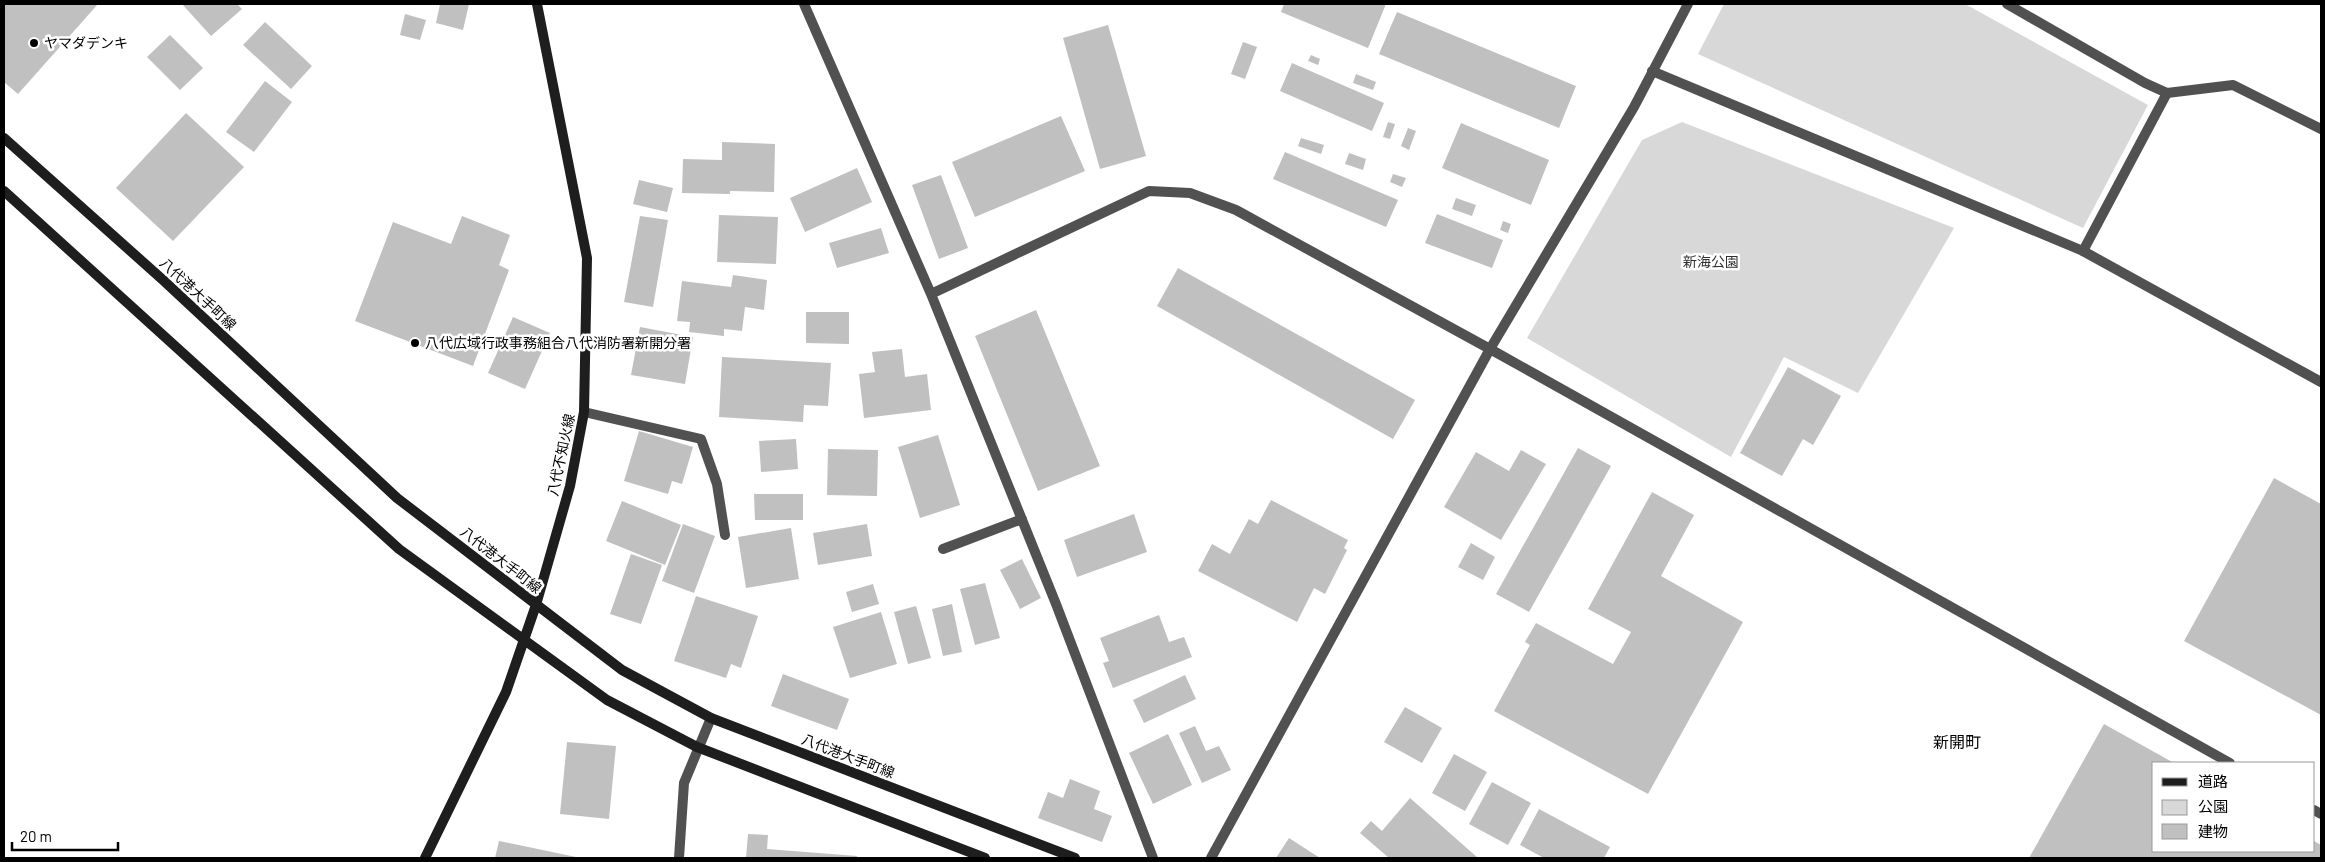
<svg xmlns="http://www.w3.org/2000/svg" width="2325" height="862" viewBox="0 0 2325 862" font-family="Barlow,'Noto Sans JP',sans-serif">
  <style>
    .green { fill: #d8d8d8 }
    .building { fill: #c0c0c0 }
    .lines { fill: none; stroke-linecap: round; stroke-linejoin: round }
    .service { stroke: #515151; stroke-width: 10 }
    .minor { stroke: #515151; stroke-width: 10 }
    .secondary { stroke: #1e1e1e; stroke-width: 10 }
    .poi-dot { fill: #000; stroke: #fff; stroke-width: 2 }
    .labels { text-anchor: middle; stroke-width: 5; stroke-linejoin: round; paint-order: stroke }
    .poi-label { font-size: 14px; fill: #000; stroke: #fff; text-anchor: start }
    .park-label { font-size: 14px; fill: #2f2f2f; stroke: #fff }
    .street-label { font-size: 14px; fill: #000; stroke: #fff }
    .quarter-label { font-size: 16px; fill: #000; stroke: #fff }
  </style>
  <rect width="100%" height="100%" fill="#fff"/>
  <path class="green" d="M 1724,4 L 1965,4 L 2148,105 L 2083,228 L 1698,54 Z
    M 1682,122 L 1954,228 L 1858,393 L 1784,357 L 1731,457 L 1527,338 L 1642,140 Z"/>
  <path class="building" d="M 4,4 L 98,4 L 18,94 L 4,82 Z
    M 182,4 L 237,4 L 242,9 L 211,36 Z
    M 440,4 L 469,4 L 463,30 L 436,23 Z
    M 1284,4 L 1386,4 L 1368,48 L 1281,12 Z
    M 1397,12 L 1576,86 L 1559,128 L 1379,54 Z
    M 405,14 L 426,20 L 420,40 L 400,35 Z
    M 265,22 L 312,66 L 291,89 L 243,45 Z
    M 1108,25 L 1146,156 L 1100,169 L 1063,38 Z
    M 170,35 L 203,68 L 180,90 L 147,57 Z
    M 1243,42 L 1257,47 L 1245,79 L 1231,74 Z
    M 1311,55 L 1320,59 L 1318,65 L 1308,61 Z
    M 1292,63 L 1384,103 L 1372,131 L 1280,91 Z
    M 1356,74 L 1376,82 L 1373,90 L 1353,83 Z
    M 265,81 L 292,102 L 254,152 L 226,132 Z
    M 186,113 L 244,167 L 173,241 L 116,188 Z
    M 1061,116 L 1085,171 L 975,217 L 952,162 Z
    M 1388,122 L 1395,124 L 1390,139 L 1383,137 Z
    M 1461,123 L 1549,160 L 1531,205 L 1442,168 Z
    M 1408,128 L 1416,131 L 1409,150 L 1401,146 Z
    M 1301,138 L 1324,145 L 1321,154 L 1298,146 Z
    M 722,142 L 775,144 L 774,192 L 730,191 L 730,194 L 682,193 L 683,159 L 722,160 Z
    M 1285,152 L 1398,200 L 1386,227 L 1273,179 Z
    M 1349,153 L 1366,159 L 1363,170 L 1345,164 Z
    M 857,168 L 872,202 L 805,232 L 790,198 Z
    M 1393,174 L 1406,178 L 1402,187 L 1390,182 Z
    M 941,175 L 968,248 L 939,259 L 912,185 Z
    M 639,180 L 673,188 L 667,212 L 633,204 Z
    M 1456,198 L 1476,205 L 1472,216 L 1452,209 Z
    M 1437,214 L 1503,240 L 1492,268 L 1425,243 Z
    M 719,215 L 778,217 L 776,264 L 717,262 Z
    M 462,216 L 510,235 L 499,265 L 509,270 L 473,366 L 355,321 L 393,222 L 451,244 Z
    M 640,216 L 668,220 L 653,307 L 624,302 Z
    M 1503,221 L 1511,224 L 1508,233 L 1500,230 Z
    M 881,228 L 889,253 L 837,268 L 829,243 Z
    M 1178,268 L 1415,400 L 1393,439 L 1157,306 Z
    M 733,275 L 767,280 L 764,310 L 745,307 L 742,331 L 724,329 L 724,336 L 689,332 L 690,322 L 677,321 L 682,281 L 731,287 Z
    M 1036,310 L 1100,466 L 1038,491 L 975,336 Z
    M 806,312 L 849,312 L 849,344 L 806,343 Z
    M 513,317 L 550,333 L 525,389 L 488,373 Z
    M 640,327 L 693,337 L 685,384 L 631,375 Z
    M 902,349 L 905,377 L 927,374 L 931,410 L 864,418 L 859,374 L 875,372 L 872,352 Z
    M 722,357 L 831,363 L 828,406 L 804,405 L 803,422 L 719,417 Z
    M 1788,367 L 1841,396 L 1813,445 L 1803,439 L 1782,476 L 1740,453 Z
    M 639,431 L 693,447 L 682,484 L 672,481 L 668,494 L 624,481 Z
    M 938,435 L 960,505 L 920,518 L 898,447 Z
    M 796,439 L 798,469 L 761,472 L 759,441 Z
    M 1578,448 L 1611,466 L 1529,612 L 1496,594 Z
    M 828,449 L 878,450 L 877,496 L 827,495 Z
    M 1521,450 L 1546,464 L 1501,540 L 1444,507 L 1476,452 L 1509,471 Z
    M 2274,478 L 2321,504 L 2321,715 L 2184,641 Z
    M 1652,492 L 1694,515 L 1661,576 L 1743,622 L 1648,794 L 1494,711 L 1530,645 L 1525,642 L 1536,623 L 1613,664 L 1631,632 L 1588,609 Z
    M 754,494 L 803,494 L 803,520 L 755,520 Z
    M 1271,500 L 1348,540 L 1344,548 L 1347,550 L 1325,594 L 1314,588 L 1297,622 L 1198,571 L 1212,544 L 1230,554 L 1249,519 L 1258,524 Z
    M 622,501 L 681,525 L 665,565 L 606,541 Z
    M 1134,514 L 1147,552 L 1077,577 L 1064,540 Z
    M 683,524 L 715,536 L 694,593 L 662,581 Z
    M 867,524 L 872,556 L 818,565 L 813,533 Z
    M 791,528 L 799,579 L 746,588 L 738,537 Z
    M 1471,543 L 1495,557 L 1483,580 L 1458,567 Z
    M 631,554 L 662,565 L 641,624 L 610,614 Z
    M 1022,559 L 1041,598 L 1020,609 L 1000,570 Z
    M 985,583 L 1000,638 L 975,645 L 960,589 Z
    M 873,584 L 879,604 L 852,612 L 846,592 Z
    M 696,596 L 758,616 L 741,668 L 731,664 L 726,678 L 674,661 Z
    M 952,604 L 962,652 L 943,656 L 932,609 Z
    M 916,606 L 931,658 L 908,664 L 894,612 Z
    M 881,612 L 897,664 L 850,678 L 833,627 Z
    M 1159,615 L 1169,642 L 1184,637 L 1192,657 L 1113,688 L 1103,663 L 1109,661 L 1100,638 Z
    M 783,674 L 849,699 L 837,730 L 771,706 Z
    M 1185,675 L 1196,699 L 1144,723 L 1133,700 Z
    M 1405,707 L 1442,728 L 1422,763 L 1384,742 Z
    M 2104,724 L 2174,763 L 2154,763 L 2154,851 L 2314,851 L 2314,841 L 2321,845 L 2321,858 L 2029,858 Z
    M 1195,726 L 1206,751 L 1219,746 L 1231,770 L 1202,783 L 1179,733 Z
    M 1168,734 L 1192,785 L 1153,804 L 1129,753 Z
    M 567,742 L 616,746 L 609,819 L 560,814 Z
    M 1454,754 L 1487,772 L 1465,811 L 1432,793 Z
    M 1070,779 L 1100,791 L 1094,809 L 1112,816 L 1102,842 L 1038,818 L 1048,792 L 1063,798 Z
    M 1492,782 L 1531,803 L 1508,845 L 1469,824 Z
    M 1410,798 L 1478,858 L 1389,858 L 1360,833 L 1371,821 L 1382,831 Z
    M 1539,809 L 1610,847 L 1604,858 L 1544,858 L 1520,845 Z
    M 748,834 L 768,835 L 767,849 L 857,856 L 857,858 L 746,858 Z
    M 1289,838 L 1320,858 L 1276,858 Z
    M 499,841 L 576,857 L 576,858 L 495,858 Z"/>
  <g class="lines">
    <path class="service" d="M 2083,251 L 2167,93
      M 679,858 L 684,783 L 711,718"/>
    <path class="minor" d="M 804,4 L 931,294 L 1056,604 L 1153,858
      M 2007,4 L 2145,83 L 2167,93 L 2233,85 L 2321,129
      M 1652,71 L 2083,251 L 2321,382
      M 931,294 L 1149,191 L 1190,193 L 1236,210 L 1490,349 L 2230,763
      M 584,412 L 701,439 L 717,484 L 725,535
      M 943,549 L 1022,519
      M 2314,810 L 2321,814
      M 1211,858 L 1490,349 L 1634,107 L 1688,4"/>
    <path class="secondary" d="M 4,138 L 163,280 L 397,498 L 622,670 L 711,718 L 1075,858
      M 4,191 L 399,549 L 607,700 L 697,747 L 985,858
      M 425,858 L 506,692 L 536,605 L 570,486 L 584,412 L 587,258 L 537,4"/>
  </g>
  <g class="poi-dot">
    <circle cx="34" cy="43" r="5"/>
    <circle cx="415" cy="343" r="5"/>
  </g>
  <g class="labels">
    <g class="poi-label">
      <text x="44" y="48">ヤマダデンキ</text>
      <text x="425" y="348">八代広域行政事務組合八代消防署新開分署</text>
    </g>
    <g class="park-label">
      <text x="1711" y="267">新海公園</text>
    </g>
    <g class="street-label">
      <text transform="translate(198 294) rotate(43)" y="5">八代港大手町線</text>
      <text transform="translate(561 455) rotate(-78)" y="5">八代不知火線</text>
      <text transform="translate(501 560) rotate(38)" y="5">八代港大手町線</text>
      <text transform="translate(848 756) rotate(21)" y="5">八代港大手町線</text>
    </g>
    <g class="quarter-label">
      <text x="1957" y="748">新開町</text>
    </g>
  </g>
  <rect width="2325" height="862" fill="none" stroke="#000000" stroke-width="10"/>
  <rect x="2152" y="762" width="162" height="90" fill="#ffffff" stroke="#999999"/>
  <rect x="2162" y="778" width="25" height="8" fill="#1e1e1e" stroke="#999999"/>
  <text x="2198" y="787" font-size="15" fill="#000000">道路</text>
  <rect x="2162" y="800" width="25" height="15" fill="#d8d8d8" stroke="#999999"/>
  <text x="2198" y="812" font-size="15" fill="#000000">公園</text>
  <rect x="2162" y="824" width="25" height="15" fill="#c0c0c0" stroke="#999999"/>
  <text x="2198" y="837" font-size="15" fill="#000000">建物</text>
  <path d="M12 842v8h106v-8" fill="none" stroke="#000000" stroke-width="2.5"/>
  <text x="20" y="842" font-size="15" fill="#000000" stroke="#ffffff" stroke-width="4" paint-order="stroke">20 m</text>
</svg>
